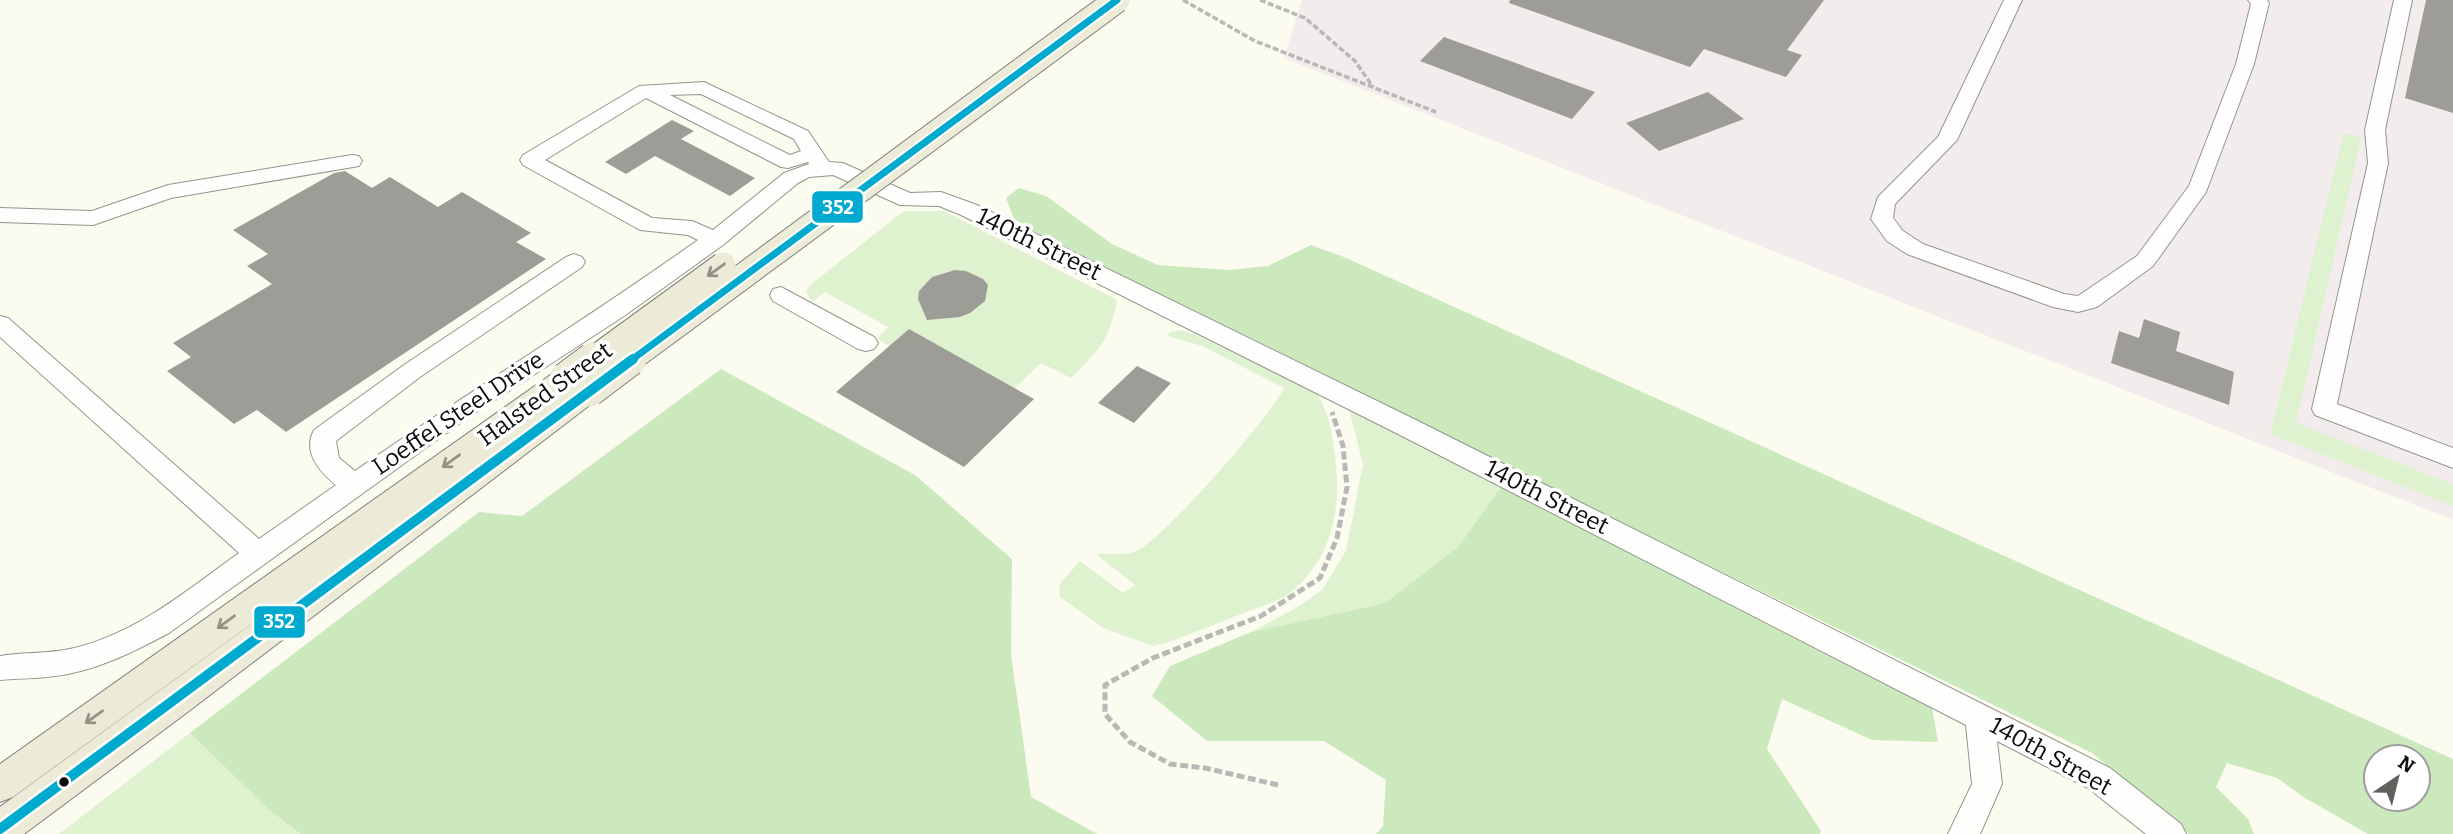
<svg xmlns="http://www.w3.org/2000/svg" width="2453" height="834" viewBox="0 0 2453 834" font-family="Bitter,serif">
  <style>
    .industrial { fill: #f3eced }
    .green { fill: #def2d0 }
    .forest { fill: #cce9be; fill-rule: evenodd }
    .building { fill: #9e9c96 }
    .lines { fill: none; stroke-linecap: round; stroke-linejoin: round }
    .minor-casing { stroke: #94948f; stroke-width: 2 }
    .major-casing { stroke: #81817c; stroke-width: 2 }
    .path-far1 { stroke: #b8b8b6; stroke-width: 3.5; stroke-dasharray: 6 2.5; stroke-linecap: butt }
    .path { stroke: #b8b8b6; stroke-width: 5; stroke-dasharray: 8 3.5; stroke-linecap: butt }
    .minor { fill: #fefefd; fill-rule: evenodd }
    .major { fill: #ecebd8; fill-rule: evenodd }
    .major-bridge-far1-casing { stroke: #81817c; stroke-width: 27; stroke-linecap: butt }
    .major-bridge-casing { stroke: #81817c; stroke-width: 35; stroke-linecap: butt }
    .major-bridge-far1 { stroke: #ecebd8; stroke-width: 25 }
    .major-bridge { stroke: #ecebd8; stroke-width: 33 }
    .bus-1-far1-casing { stroke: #fff; stroke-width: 11 }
    .bus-1-casing { stroke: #fff; stroke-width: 15 }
    .bus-1-far1 { stroke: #00a9ce; stroke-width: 7 }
    .bus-1 { stroke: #00a9ce; stroke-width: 10 }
    .oneway { stroke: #939287 }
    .bus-dot { fill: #0d0d0d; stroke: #fff; stroke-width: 2.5 }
    .labels { text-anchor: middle; stroke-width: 7; stroke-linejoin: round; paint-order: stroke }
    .street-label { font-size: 24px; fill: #0d0d0d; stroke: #fff }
    .line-badge { stroke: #fff; stroke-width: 2.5 }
    .badge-label { font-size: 19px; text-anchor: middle; font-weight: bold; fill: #fff }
  </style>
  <rect width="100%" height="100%" fill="#fbfbf0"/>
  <path class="industrial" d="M 1302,0 L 2453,0 L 2453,520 L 1284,58 Z"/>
  <path class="green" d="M 2344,133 L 2361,138 L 2296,423 L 2453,484 L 2453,506 L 2270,434 Z
    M 904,211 L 944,211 L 1117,300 C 1109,341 1100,349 1071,378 L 1041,363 L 1015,388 L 890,346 L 877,339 L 888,327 L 825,292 L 812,302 L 806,291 L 810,285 Z
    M 1181,330 L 1196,335 L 1316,393 C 1327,408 1330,424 1333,443 C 1343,497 1337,552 1293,591 C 1282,600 1263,605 1249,611 C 1223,621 1196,632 1169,642 L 1153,646 L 1103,628 L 1060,597 L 1059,585 L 1080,561 L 1123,593 L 1135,585 L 1096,554 C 1107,553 1123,555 1134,552 C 1161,543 1271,416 1284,388 L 1202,346 L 1168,336 L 1170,332 Z
    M 1349,409 L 1501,487 L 1458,547 L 1385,603 L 1251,632 L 1296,608 L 1322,590 L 1346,551 L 1363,464 Z
    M 190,733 L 269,810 L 299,834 L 59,834 Z"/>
  <path class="forest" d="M 1019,188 L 1046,196 L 1112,244 L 1158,265 L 1229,270 L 1268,266 L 1311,245 L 1344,257 L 2453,759 L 2453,834 L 2368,834 L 2305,798 L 2277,778 L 2227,763 L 2216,787 L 2248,819 L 2254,834 L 2189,834 L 2092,753 L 1071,254 L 1014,219 L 1006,198 ZM 2376,757 L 2418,757 L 2418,799 L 2376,799 Z
    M 721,369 L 915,475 L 1012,559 L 1011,654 L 1031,797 L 1097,834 L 300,834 L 269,810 L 190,733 L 479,512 L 522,516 Z
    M 1501,487 L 1932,708 L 1938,742 L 1872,740 L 1782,699 L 1767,749 L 1821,831 L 1820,834 L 1376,834 L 1383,826 L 1386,780 L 1324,741 L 1207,741 L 1152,696 L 1170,666 L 1251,632 L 1385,603 L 1458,547 Z"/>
  <path class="building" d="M 1510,0 L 1824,0 L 1787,50 L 1802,55 L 1786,77 L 1704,49 L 1690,67 L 1509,3 Z
    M 2426,0 L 2453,0 L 2453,113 L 2405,98 Z
    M 1444,37 L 1595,92 L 1572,119 L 1420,61 Z
    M 1708,92 L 1744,119 L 1659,151 L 1626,123 Z
    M 672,120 L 694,131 L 681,139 L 755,178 L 730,196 L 655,156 L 626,174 L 605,162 Z
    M 345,171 L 372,188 L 390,177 L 438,207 L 462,192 L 531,233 L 516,242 L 546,259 L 286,432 L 257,410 L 234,424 L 167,371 L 191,357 L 173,343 L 272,284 L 247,266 L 268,254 L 233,230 L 334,173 Z
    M 955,270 L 966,271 L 983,279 L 988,285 L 985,301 L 970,313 L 960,317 L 927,320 L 918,299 L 919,291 L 932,277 Z
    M 2144,319 L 2180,332 L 2176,351 L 2234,372 L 2229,405 L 2111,363 L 2119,331 L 2139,338 Z
    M 909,329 L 1034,399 L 964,467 L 836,392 Z
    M 1137,366 L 1171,383 L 1134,423 L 1098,403 Z"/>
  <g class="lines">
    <defs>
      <path id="minor" d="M 2004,0 L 2022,0 L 1957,140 L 1895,204 L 1893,218 L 1903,231 L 1923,244 L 2064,294 L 2078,296 L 2137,256 L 2189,186 L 2236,64 L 2251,4 L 2248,0 L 2267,0 L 2269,3 L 2254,64 L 2206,192 L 2153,266 L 2097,307 L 2078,312 L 2053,307 L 1907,254 L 1887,241 L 1871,219 L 1878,197 L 1938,137 Z
        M 2394,0 L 2412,0 L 2385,130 L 2388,163 L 2337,404 L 2453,448 L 2453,468 L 2315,415 L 2312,409 L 2368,163 L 2365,130 Z
        M 704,82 L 808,131 L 829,162 L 843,163 L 910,193 L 941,192 L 977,205 L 1420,422 L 2110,768 L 2181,824 L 2186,834 L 2146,834 L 2088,788 L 1997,741 L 2002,784 L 1980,834 L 1948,834 L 1972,784 L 1966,725 L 1402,436 L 961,215 L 939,206 L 900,205 L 833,175 L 809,177 L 798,183 L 723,245 L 624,316 L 463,421 L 169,633 C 133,652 96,671 55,676 C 37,679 18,678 0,680 L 0,656 C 23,652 47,654 70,649 C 135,635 187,590 239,553 L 0,337 L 0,316 L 8,318 L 259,539 L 336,485 C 320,472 302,452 314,430 L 404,365 L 566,257 L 574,254 L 582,257 L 585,262 L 582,267 L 420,377 L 336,441 L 339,458 L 355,471 C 468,392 586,320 698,240 L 688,235 L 640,230 L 523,165 L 520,160 L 523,155 L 639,86 ZM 701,94 L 794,139 L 801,151 L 790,155 L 670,95 ZM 646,98 L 781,167 L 788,168 L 808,162 L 809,164 L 784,173 L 713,230 L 692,221 L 652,218 L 545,160 Z
        M 352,155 L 359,156 L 362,161 L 359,166 L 171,198 L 93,225 L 0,222 L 0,208 L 92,211 L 168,185 Z
        M 781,287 L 874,337 L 878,343 L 874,349 L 866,351 L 858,349 L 773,301 L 770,295 L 773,289 Z"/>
      <path id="major" d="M 566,368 L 576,371 L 581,379 L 579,382 L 589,379 L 599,382 L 604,390 L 599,398 L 189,711 L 24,834 L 0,834 L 0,807 L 364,542 L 13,797 L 0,802 L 0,764 L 556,371 Z"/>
    </defs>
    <use href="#minor" class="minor-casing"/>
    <use href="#major" class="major-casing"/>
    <path class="path-far1" d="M 1183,0 L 1255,41 L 1436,112
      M 1260,0 L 1305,18 L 1355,61 L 1373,87"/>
    <path class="path" d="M 1278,785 L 1205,768 L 1170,764 L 1130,742 L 1105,714 L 1105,685 L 1153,658 L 1261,616 L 1320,578 L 1337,538 L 1347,487 L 1343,446 L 1332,412"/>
    <use href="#minor" class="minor"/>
    <use href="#major" class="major"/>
    <defs>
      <path id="major-bridge-far1" d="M 591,361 L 723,265
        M 628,361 L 1117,0"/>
      <path id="major-bridge" d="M 566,379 L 593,359
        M 589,390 L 630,359"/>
    </defs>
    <use href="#major-bridge-far1" class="major-bridge-far1-casing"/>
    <use href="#major-bridge" class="major-bridge-casing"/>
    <use href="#major-bridge-far1" class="major-bridge-far1"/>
    <use href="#major-bridge" class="major-bridge"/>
    <defs>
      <path id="bus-1-far1" d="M 630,361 L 1117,0"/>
      <path id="bus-1" d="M 0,829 L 633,359"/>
    </defs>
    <use href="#bus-1-far1" class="bus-1-far1-casing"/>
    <use href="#bus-1" class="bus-1-casing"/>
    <use href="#bus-1-far1" class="bus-1-far1"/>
    <use href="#bus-1" class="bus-1"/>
  </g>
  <defs><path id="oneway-shaft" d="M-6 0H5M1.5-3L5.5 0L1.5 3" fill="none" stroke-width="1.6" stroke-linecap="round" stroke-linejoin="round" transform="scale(1.75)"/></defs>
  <g class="oneway">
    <use href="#oneway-shaft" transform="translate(716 270) rotate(144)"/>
    <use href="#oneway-shaft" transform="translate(451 461) rotate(144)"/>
    <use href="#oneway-shaft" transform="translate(226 622) rotate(144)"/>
    <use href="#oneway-shaft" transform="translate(94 717) rotate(144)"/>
  </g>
  <circle class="bus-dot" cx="64" cy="782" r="6"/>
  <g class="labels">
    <g class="street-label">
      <text transform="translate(1039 244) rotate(26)" y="8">140th Street</text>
      <text transform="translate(545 394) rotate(-36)" y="8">Halsted Street</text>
      <text transform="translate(458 413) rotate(-34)" y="8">Loeffel Steel Drive</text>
      <text transform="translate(1547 497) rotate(27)" y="8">140th Street</text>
      <text transform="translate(2051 756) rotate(29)" y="8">140th Street</text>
    </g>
  </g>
  <g class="line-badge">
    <rect x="811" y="190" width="53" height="34" rx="7" fill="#00a9ce"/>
    <rect x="253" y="605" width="53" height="34" rx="7" fill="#00a9ce"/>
  </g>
  <g class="badge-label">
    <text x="838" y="214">352</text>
    <text x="279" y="628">352</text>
  </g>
  <g transform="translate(2397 778) rotate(35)"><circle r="33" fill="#ffffff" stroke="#9e9e9e" stroke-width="2"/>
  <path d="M0-5L12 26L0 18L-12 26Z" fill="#60605c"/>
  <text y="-10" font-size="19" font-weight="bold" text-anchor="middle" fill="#0d0d0d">N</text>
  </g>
</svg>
